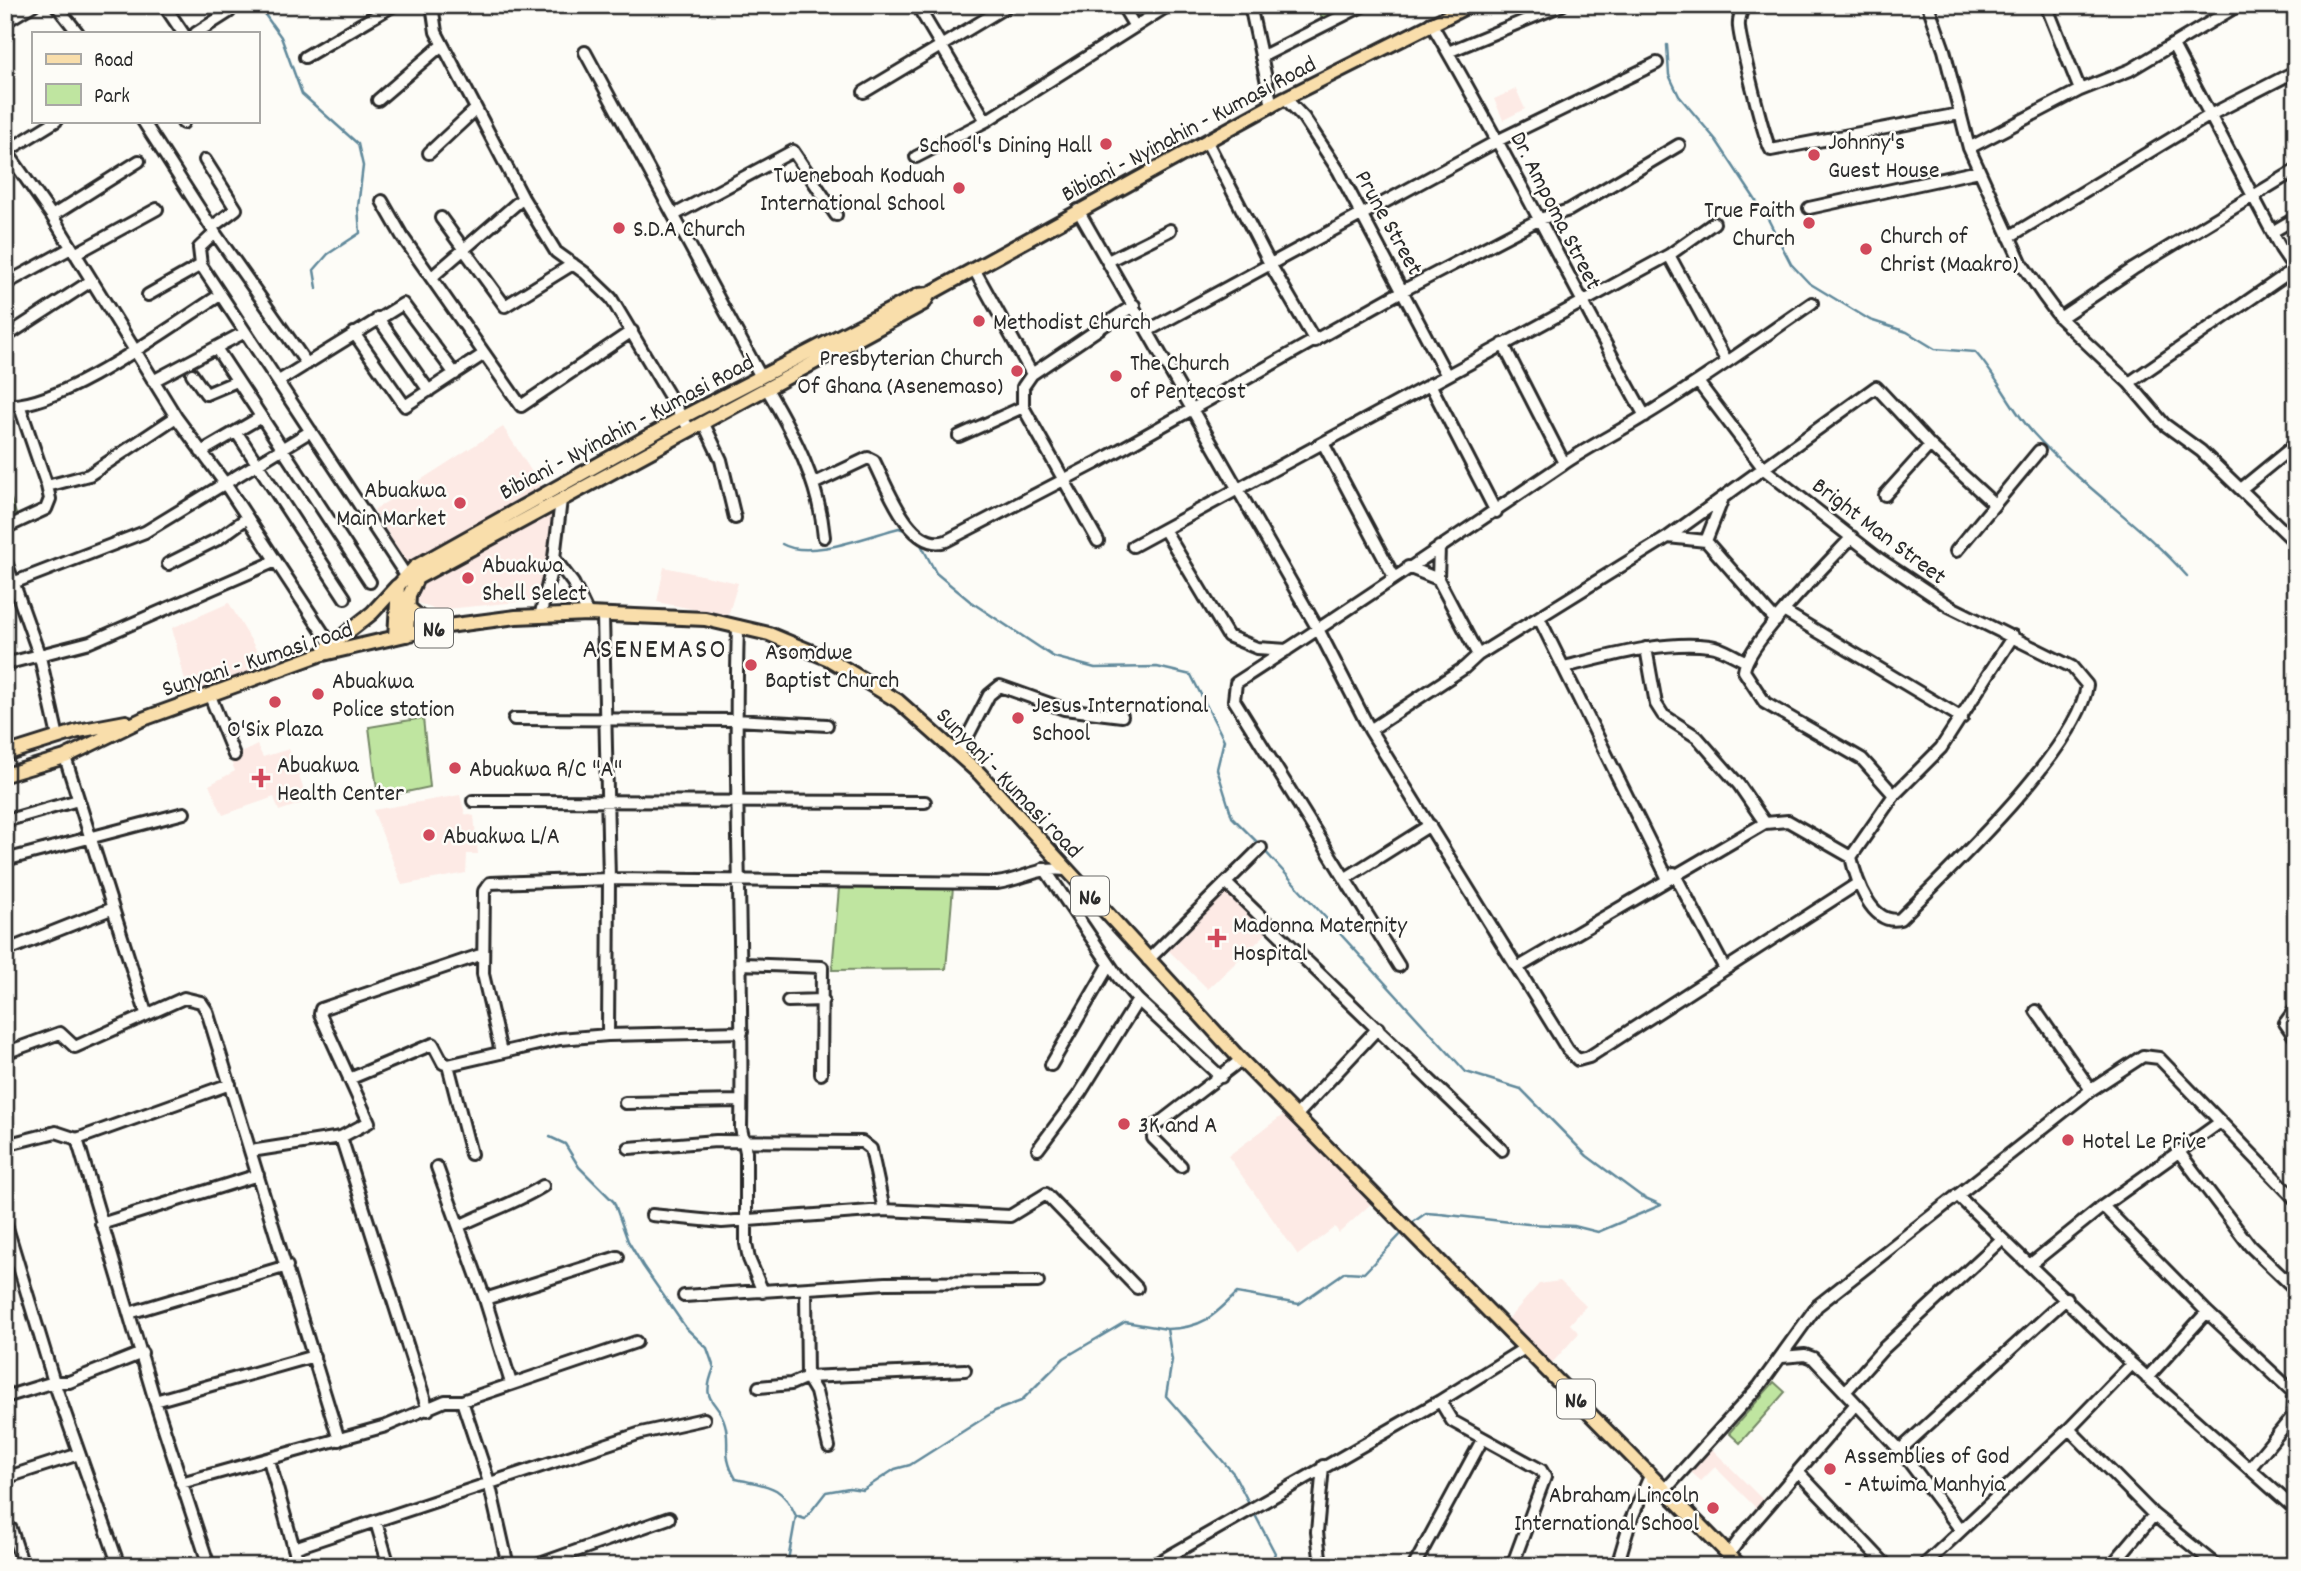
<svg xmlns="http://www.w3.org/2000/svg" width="2301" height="1571" viewBox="0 0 2301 1571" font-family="Dekko,sans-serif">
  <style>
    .built { fill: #fdeae5 }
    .green { fill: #bfe5a0; stroke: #758866; stroke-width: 2 }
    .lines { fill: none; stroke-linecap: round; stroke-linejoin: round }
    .stream { stroke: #61899b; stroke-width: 2.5 }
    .minor-casing { stroke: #2b2b2b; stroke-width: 16 }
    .major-casing { stroke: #2b2b2b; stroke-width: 18 }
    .minor { stroke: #fdfcf7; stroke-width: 10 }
    .major { stroke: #f9deab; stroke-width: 12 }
    .poi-dot { fill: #d1495b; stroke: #fdfcf7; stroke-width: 2.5 }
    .labels { text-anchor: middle; stroke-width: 5; stroke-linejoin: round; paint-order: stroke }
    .shield { fill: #fdfcf7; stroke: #6a6a68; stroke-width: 2 }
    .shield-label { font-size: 23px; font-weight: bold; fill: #2b2b2b }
    .street-label { font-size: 24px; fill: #2b2b2b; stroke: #fdfcf7 }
    .poi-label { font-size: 24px; fill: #2b2b2b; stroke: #fdfcf7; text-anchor: start }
    .quarter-label { font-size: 28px; letter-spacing: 2px; fill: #2b2b2b; stroke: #fdfcf7 }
  </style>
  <rect width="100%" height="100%" fill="#fdfcf7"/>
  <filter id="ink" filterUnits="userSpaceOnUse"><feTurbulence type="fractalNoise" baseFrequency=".0143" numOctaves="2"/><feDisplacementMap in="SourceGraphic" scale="14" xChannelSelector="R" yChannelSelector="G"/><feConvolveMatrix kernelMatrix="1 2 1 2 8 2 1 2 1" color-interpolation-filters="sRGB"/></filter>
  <g filter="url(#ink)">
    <path class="built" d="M 1516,89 L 1525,109 L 1503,120 L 1494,99 Z
      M 503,427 L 548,497 L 411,571 L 374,510 Z
      M 562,502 L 548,599 L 436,610 L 418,603 L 414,593 L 423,578 Z
      M 664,567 L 738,583 L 728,616 L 657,602 Z
      M 229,603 L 266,666 L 217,689 L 189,697 L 172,628 Z
      M 257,745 L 263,757 L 289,749 L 308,801 L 279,811 L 274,797 L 223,815 L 209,785 L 235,771 L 230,759 Z
      M 460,795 L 465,814 L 474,816 L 478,854 L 467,854 L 466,873 L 402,885 L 373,810 Z
      M 1225,887 L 1270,930 L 1208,989 L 1165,947 Z
      M 1287,1112 L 1374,1201 L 1339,1233 L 1335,1227 L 1298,1255 L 1228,1156 Z
      M 1560,1281 L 1586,1306 L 1570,1324 L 1579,1333 L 1552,1363 L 1508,1319 L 1539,1284 Z
      M 1712,1449 L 1765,1502 L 1757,1509 L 1715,1467 L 1701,1481 L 1690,1471 Z"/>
    <path class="green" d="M 1316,5 L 1367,5 L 1324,23 Z
      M 5,481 L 17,517 L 5,519 Z
      M 423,718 L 430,787 L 378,798 L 369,727 Z
      M 953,887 L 946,969 L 832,970 L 839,888 Z
      M 1774,1382 L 1785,1392 L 1740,1443 L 1729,1433 Z"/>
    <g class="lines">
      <path class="stream" d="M 258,5 L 281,37 L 302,94 L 358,144 L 363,166 L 358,207 L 360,233 L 328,254 L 314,270 L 317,288
        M 1667,45 L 1669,75 L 1679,96 L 1716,140 L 1768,219 L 1791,264 L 1809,283 L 1870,320 L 1907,332 L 1935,349 L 1975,352 C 1998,377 2011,409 2034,434 C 2081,486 2141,524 2187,576
        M 919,541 L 936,573 L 971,602 L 1054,657 L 1095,668 L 1157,667 L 1191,675 L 1224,740 L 1217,769 L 1232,817 L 1259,844
        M 782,544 C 810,560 868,536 899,528 L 910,532
        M 1263,849 L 1466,1072 L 1521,1089 L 1587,1156 L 1641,1196 L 1661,1205
        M 550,1137 L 565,1144 L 579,1167 L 614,1202 L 628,1241 L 643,1266 L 686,1328 L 707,1348 L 714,1368 C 699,1405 718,1398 725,1424 C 731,1445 721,1454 736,1479 C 767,1486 782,1484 796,1516 L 805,1519 L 826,1492 L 849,1488 L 863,1490 L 895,1469 L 910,1465 L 995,1411 L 1021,1401 L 1064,1358 L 1125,1322 L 1167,1329 L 1172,1360 L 1166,1396 L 1234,1474 L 1250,1505
        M 1409,1225 L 1426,1213 L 1440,1214 L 1528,1224 L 1574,1226 L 1598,1232 L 1661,1205
        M 1167,1329 C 1202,1328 1213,1317 1237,1293 L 1299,1304 L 1345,1272 L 1364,1273 L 1405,1230
        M 1253,1511 L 1275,1553 L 1270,1566
        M 787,1566 L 796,1516"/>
      <defs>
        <path id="minor" d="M 56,5 L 78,33
          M 164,5 L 183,33
          M 432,5 L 436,32 L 523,198 L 556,252 L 585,273 L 611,298 L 689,429
          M 917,5 L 986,121
          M 1122,5 L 1134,25
          M 1250,5 L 1272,106
          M 1744,5 C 1741,12 1738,19 1739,27 C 1740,40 1765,144 1771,150 L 1959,114
          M 1928,5 L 1944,50 L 1969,148 L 2022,264 L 2043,295 L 2060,318 L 2129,383 L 2164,424 L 2201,451 L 2296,543
          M 2046,5 L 2080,90
          M 5,22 L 33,5
          M 1431,23 C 1507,152 1572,286 1645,416
          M 196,33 L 229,12
          M 2173,45 L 2281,249 L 2296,271
          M 585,52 L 761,377
          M 1448,52 L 1562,5
          M 305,57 L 394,5
          M 1261,57 L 1364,5
          M 864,92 L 1009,5
          M 1285,98 L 1304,118 L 1338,170 L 1446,374
          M 378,100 L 442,45
          M 143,121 L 215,233 L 199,248 L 201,265 L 405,574
          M 182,121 L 183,123
          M 1207,142 L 1270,264 L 1315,341
          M 1969,148 L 2080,90 L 2130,70 L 2239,5
          M 5,149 L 52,216 L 176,417 L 224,482 L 331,645
          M 7,151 L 56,121
          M 429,153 L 476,109
          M 916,157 L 986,121 L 1169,5
          M 205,160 L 236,209 L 212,227
          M 382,201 L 402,236 L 521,406 L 632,331
          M 1809,208 L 1979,171
          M 1078,210 L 1319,631 L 1370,730 L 1568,1050 L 1578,1060 L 1589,1057 L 1857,884
          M 674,215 L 793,151 L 836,215
          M 52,216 L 139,161
          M 441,218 L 505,306 L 573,264
          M 2272,232 L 2296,218
          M 215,233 L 307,364
          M 2009,237 L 2212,114 L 2296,71
          M 75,254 L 157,209
          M 1669,255 L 1727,362
          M 1108,261 L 1170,230
          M 974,269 L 1032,374
          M 432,277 L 523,198
          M 5,284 L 71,248
          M 148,295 L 201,265
          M 378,318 L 429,391
          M 2060,318 L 2133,269 L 2296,170
          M 1149,330 L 1499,140 L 1657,63
          M 354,333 L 405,406 L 484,354
          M 5,337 L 91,281
          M 1503,344 L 1564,463
          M 216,348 L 370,582
          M 192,374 L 206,394 L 237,381
          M 153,381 L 245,332
          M 279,381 L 403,304 L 455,374
          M 1698,382 L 1764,469 L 1879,559 L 1949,606 L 2072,667 L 2087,685 C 2079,748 1948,871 1900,919 C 1871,926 1856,879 1851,857 L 1894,795 L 1941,748 L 2013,636
          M 2129,383 L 2294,269
          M 1430,384 L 1496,512
          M 767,389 C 794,435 819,482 824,537
          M 5,405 C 57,411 173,325 220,295
          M 20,407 L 47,486
          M 703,422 L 721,460 L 735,518
          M 237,433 L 345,598
          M 959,436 L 1023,407
          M 1323,443 L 1394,577
          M 201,452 L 261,417
          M 813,484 L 868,458 L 874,461 C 887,486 910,553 946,541 L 1098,462 L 1404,290 L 1540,219 L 1569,210 L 1679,145
          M 2241,489 L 2296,444
          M 1885,495 L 1930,445
          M 5,528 L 46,509 L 50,499 L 47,486 L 89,475 L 176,417
          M 1164,529 L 1228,636 L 1257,648 L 1287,650
          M 1668,537 L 1706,541 L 1776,621
          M 1852,537 C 1829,562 1747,643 1744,671 L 1765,703 L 1862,759 L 1894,795
          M 1098,541 L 1023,407 L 1023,387 L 1032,374 L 1134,305
          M 1706,541 L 1723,498
          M 1133,546 L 1669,255 L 1714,223
          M 1439,547 L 1438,579 L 1478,655
          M 1956,551 L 2039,451
          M 554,558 L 573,583 L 588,614
          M 5,559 L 40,657 L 58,737
          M 168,564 L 218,539 L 247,518
          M 1408,567 L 1438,579
          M 5,586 L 145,532 L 311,431
          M 1785,612 L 1962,718
          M 603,616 L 609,879 L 608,1035
          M 540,617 L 554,558 L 561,500
          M 1539,618 L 1667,877
          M 738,626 C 733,793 744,961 741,1128 L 746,1152 L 746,1244 L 749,1259 L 763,1292
          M 1646,648 L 1656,704 L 1663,715 L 1697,737 L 1739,785 L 1765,823
          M 5,664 L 90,642 L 276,561
          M 1564,667 C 1610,656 1662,640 1710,646 C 1721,647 1734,656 1745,661
          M 210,696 L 234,755
          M 514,719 L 735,720 L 827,725
          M 1370,730 L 1464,668 L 1478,655 L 1668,537 L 1876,387 L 1930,445 L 1993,503
          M 959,753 L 989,695 L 1000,686 L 1064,709 L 1122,716
          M 65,757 L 146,1013
          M 473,801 L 925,802
          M 5,821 L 78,800
          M 5,860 L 184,813
          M 1044,868 L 1118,977 L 1138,1000 L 1221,1077
          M 1674,873 L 1725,969
          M 1346,878 L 1430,825
          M 1226,883 L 1502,1150
          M 5,951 L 111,909
          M 1148,960 L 1261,848
          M 742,964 L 822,967 L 821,1074
          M 1399,966 L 1234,700 L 1236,683 C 1346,612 1454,538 1562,465 C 1588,447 1617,433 1644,416 C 1702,381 1757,341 1812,303
          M 1519,967 L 1765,823 L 1788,821 L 1851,857
          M 788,1001 L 823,1000
          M 2296,1008 L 2285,1023 L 2296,1039
          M 2036,1011 L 2091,1090
          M 501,1052 L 483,974 L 484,891 L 490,883 L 609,879 L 997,883 C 1026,879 1034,867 1067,870
          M 5,1053 L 60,1033 L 75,1047 L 184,998 L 201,1002 L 207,1011 L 339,1440
          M 448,1065 L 471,1154
          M 1051,1065 L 1109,965
          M 349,1079 L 433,1044 L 443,1063 L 448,1065 L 560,1039 L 608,1035 L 742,1032
          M 625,1103 L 741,1101
          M 1296,1116 L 1378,1028
          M 341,1137 L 428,1410
          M 77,1139 L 230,1084
          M 5,1145 L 56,1132 L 77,1139 L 155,1401 L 209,1566
          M 629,1148 L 716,1141 L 862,1142 L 871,1149 L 884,1210
          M 1038,1149 L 1080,1093 L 1138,1000
          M 251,1151 L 341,1137 L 369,1122 L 320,1014 L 321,1009 L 483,954
          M 2179,1152 L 2250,1246 L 2296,1290
          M 1181,1166 L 1153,1138 L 1154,1127 L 1241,1060
          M 437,1167 L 485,1299 L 511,1383
          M 1957,1195 L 2132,1364 L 2296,1510
          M 2103,1206 L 2207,1312 L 2293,1392 L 2292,1417 L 2250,1468
          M 652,1215 L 722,1222 L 884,1210 L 1010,1216 L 1046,1194 L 1137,1288
          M 5,1221 L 54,1382 L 119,1566
          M 101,1224 L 258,1175
          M 459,1226 C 487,1212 516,1203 543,1186
          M 2031,1264 L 2103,1206 L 2219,1123
          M 806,1289 L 807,1377 L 816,1392 L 829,1447
          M 684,1296 L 886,1283 L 1038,1282
          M 485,1299 L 618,1257
          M 129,1313 L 287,1266
          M 1782,1357 L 1805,1355 L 1813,1358 L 1900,1450 L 1960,1529
          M 2147,1378 L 2207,1312
          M 759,1387 L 791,1384 L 807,1377 L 965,1370
          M 1845,1392 L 1884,1348 L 2002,1239
          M 5,1397 L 54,1382 L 69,1382 L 142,1353
          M 155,1401 L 314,1356
          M 462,1401 L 489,1482 L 508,1566
          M 1440,1401 L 1452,1421 L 1541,1470 L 1545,1477 L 1512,1566
          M 2069,1429 L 2154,1515 L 2217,1566
          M 1900,1450 L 2067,1298
          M 269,1460 L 299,1566
          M 1799,1473 L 1887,1566
          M 5,1478 L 79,1454
          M 181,1483 L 386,1426 L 445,1401 L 462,1401 L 636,1342
          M 1665,1490 L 1760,1385 L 1817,1306 L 2091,1090 L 2143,1056 L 2159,1058 L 2296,1200
          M 376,1522 L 389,1566
          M 11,1529 L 23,1566
          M 294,1548 L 641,1433 L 704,1419
          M 534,1566 L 669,1518
          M 1152,1566 L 1440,1401 L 1525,1348
          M 1321,1566 L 1317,1532 L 1323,1466
          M 1414,1566 L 1482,1440
          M 1617,1566 L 1630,1522 L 1650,1476
          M 1725,1566 L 1729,1554 L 1742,1536 L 1855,1405
          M 1923,1566 L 2069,1429 L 2132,1364
          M 2111,1566 L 2154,1515"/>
        <path id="major" d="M 408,607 L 432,629
          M 407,635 L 409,595 L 417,578 L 924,303 L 929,294
          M 395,637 L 398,586 L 415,567 L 683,417 L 919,295 L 929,294 L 1285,98 L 1470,5
          M 325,650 L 372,613 L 397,586
          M 5,754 L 78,731 L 126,722
          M 5,775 L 65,757 L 143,719 L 319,655 L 440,627 L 516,617 L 588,614 L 705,619 L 769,634 L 829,659 L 898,701 L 979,773 L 1241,1060 L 1740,1566"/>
      </defs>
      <use href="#minor" class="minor-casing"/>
      <use href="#major" class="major-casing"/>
      <use href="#minor" class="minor"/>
      <use href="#major" class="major"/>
    </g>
  </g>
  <g class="poi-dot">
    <circle cx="1106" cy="144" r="7"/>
    <circle cx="1814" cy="155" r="7"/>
    <circle cx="959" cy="188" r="7"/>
    <circle cx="1809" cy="223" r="7"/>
    <circle cx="619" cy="228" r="7"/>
    <circle cx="1866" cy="249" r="7"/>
    <circle cx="979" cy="321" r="7"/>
    <circle cx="1017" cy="371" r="7"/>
    <circle cx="1116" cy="376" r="7"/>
    <circle cx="460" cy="503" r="7"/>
    <circle cx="468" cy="578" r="7"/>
    <circle cx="751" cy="665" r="7"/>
    <circle cx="318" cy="694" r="7"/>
    <circle cx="275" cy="702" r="7"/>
    <circle cx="1018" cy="718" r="7"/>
    <circle cx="455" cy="768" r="7"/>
    <path d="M257.5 767.5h7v7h7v7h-7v7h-7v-7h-7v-7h7z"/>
    <circle cx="429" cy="835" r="7"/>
    <path d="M1213.5 927.5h7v7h7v7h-7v7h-7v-7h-7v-7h7z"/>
    <circle cx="1124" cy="1124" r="7"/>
    <circle cx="2068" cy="1140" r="7"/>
    <circle cx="1830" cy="1469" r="7"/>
    <circle cx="1713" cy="1508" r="7"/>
  </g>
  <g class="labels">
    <g class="shield">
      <rect x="415" y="608.5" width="38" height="39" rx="5"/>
      <rect x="1071" y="876.5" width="38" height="39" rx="5"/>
      <rect x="1557" y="1379.5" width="38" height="39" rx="5"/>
    </g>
    <g class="shield-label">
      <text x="434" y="636">N6</text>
      <text x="1090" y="904">N6</text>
      <text x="1576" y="1407">N6</text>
    </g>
    <g class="street-label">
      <text transform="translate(1188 128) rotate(-28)" y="8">Bibiani - Nyinahin - Kumasi Road</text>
      <text transform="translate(1557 210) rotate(63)" y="8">Dr. Ampoma Street</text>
      <text transform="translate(1390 222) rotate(61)" y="8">Prune Street</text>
      <text transform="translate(626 426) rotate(-28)" y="8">Bibiani - Nyinahin - Kumasi Road</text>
      <text transform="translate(1880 530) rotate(37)" y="8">Bright Man Street</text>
      <text transform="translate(257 658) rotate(-18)" y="8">Sunyani - Kumasi road</text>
      <text transform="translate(1010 782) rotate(46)" y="8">Sunyani - Kumasi road</text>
    </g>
    <g class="poi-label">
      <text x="1828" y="149">Johnny's<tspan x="1828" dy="28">Guest House</tspan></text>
      <text x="1092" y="152" text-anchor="end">School's Dining Hall</text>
      <text x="945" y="182" text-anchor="end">Tweneboah Koduah<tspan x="945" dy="28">International School</tspan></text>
      <text x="1795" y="217" text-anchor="end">True Faith<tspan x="1795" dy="28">Church</tspan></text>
      <text x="633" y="236">S.D.A Church</text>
      <text x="1880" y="243">Church of<tspan x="1880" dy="28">Christ (Maakro)</tspan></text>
      <text x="993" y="329">Methodist Church</text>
      <text x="1003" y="365" text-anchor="end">Presbyterian Church<tspan x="1003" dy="28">Of Ghana (Asenemaso)</tspan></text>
      <text x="1130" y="370">The Church<tspan x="1130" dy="28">of Pentecost</tspan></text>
      <text x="446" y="497" text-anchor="end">Abuakwa<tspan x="446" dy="28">Main Market</tspan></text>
      <text x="482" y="572">Abuakwa<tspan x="482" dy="28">Shell Select</tspan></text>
      <text x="765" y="659">Asomdwe<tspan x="765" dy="28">Baptist Church</tspan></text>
      <text x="332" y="688">Abuakwa<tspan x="332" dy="28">Police station</tspan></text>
      <text x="1032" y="712">Jesus International<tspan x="1032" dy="28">School</tspan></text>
      <text x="275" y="736" text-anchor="middle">O'Six Plaza</text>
      <text x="277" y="772">Abuakwa<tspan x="277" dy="28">Health Center</tspan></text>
      <text x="469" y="776">Abuakwa R/C "A"</text>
      <text x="443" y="843">Abuakwa L/A</text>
      <text x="1233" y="932">Madonna Maternity<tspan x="1233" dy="28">Hospital</tspan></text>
      <text x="1138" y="1132">3K and A</text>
      <text x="2082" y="1148">Hotel Le Prive</text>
      <text x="1844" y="1463">Assemblies of God<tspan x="1844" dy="28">- Atwima Manhyia</tspan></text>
      <text x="1699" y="1502" text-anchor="end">Abraham Lincoln<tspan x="1699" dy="28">International School</tspan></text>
    </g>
    <g class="quarter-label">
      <text x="655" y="657">ASENEMASO</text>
    </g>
  </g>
  <rect width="2301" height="1571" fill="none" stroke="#fdfcf7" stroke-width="28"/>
  <rect x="14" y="14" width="2273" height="1543" fill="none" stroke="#2b2b2b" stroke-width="2.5" filter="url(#ink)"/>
  <rect x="32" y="32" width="228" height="91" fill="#fdfcf7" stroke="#a9a8a5" stroke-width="2"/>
  <rect x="46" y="54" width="35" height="10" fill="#f9deab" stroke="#a9a8a5" stroke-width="2"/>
  <text x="94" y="66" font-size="21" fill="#2b2b2b">Road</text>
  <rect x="46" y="84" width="35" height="21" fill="#bfe5a0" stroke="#a9a8a5" stroke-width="2"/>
  <text x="94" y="102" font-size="21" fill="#2b2b2b">Park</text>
</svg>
